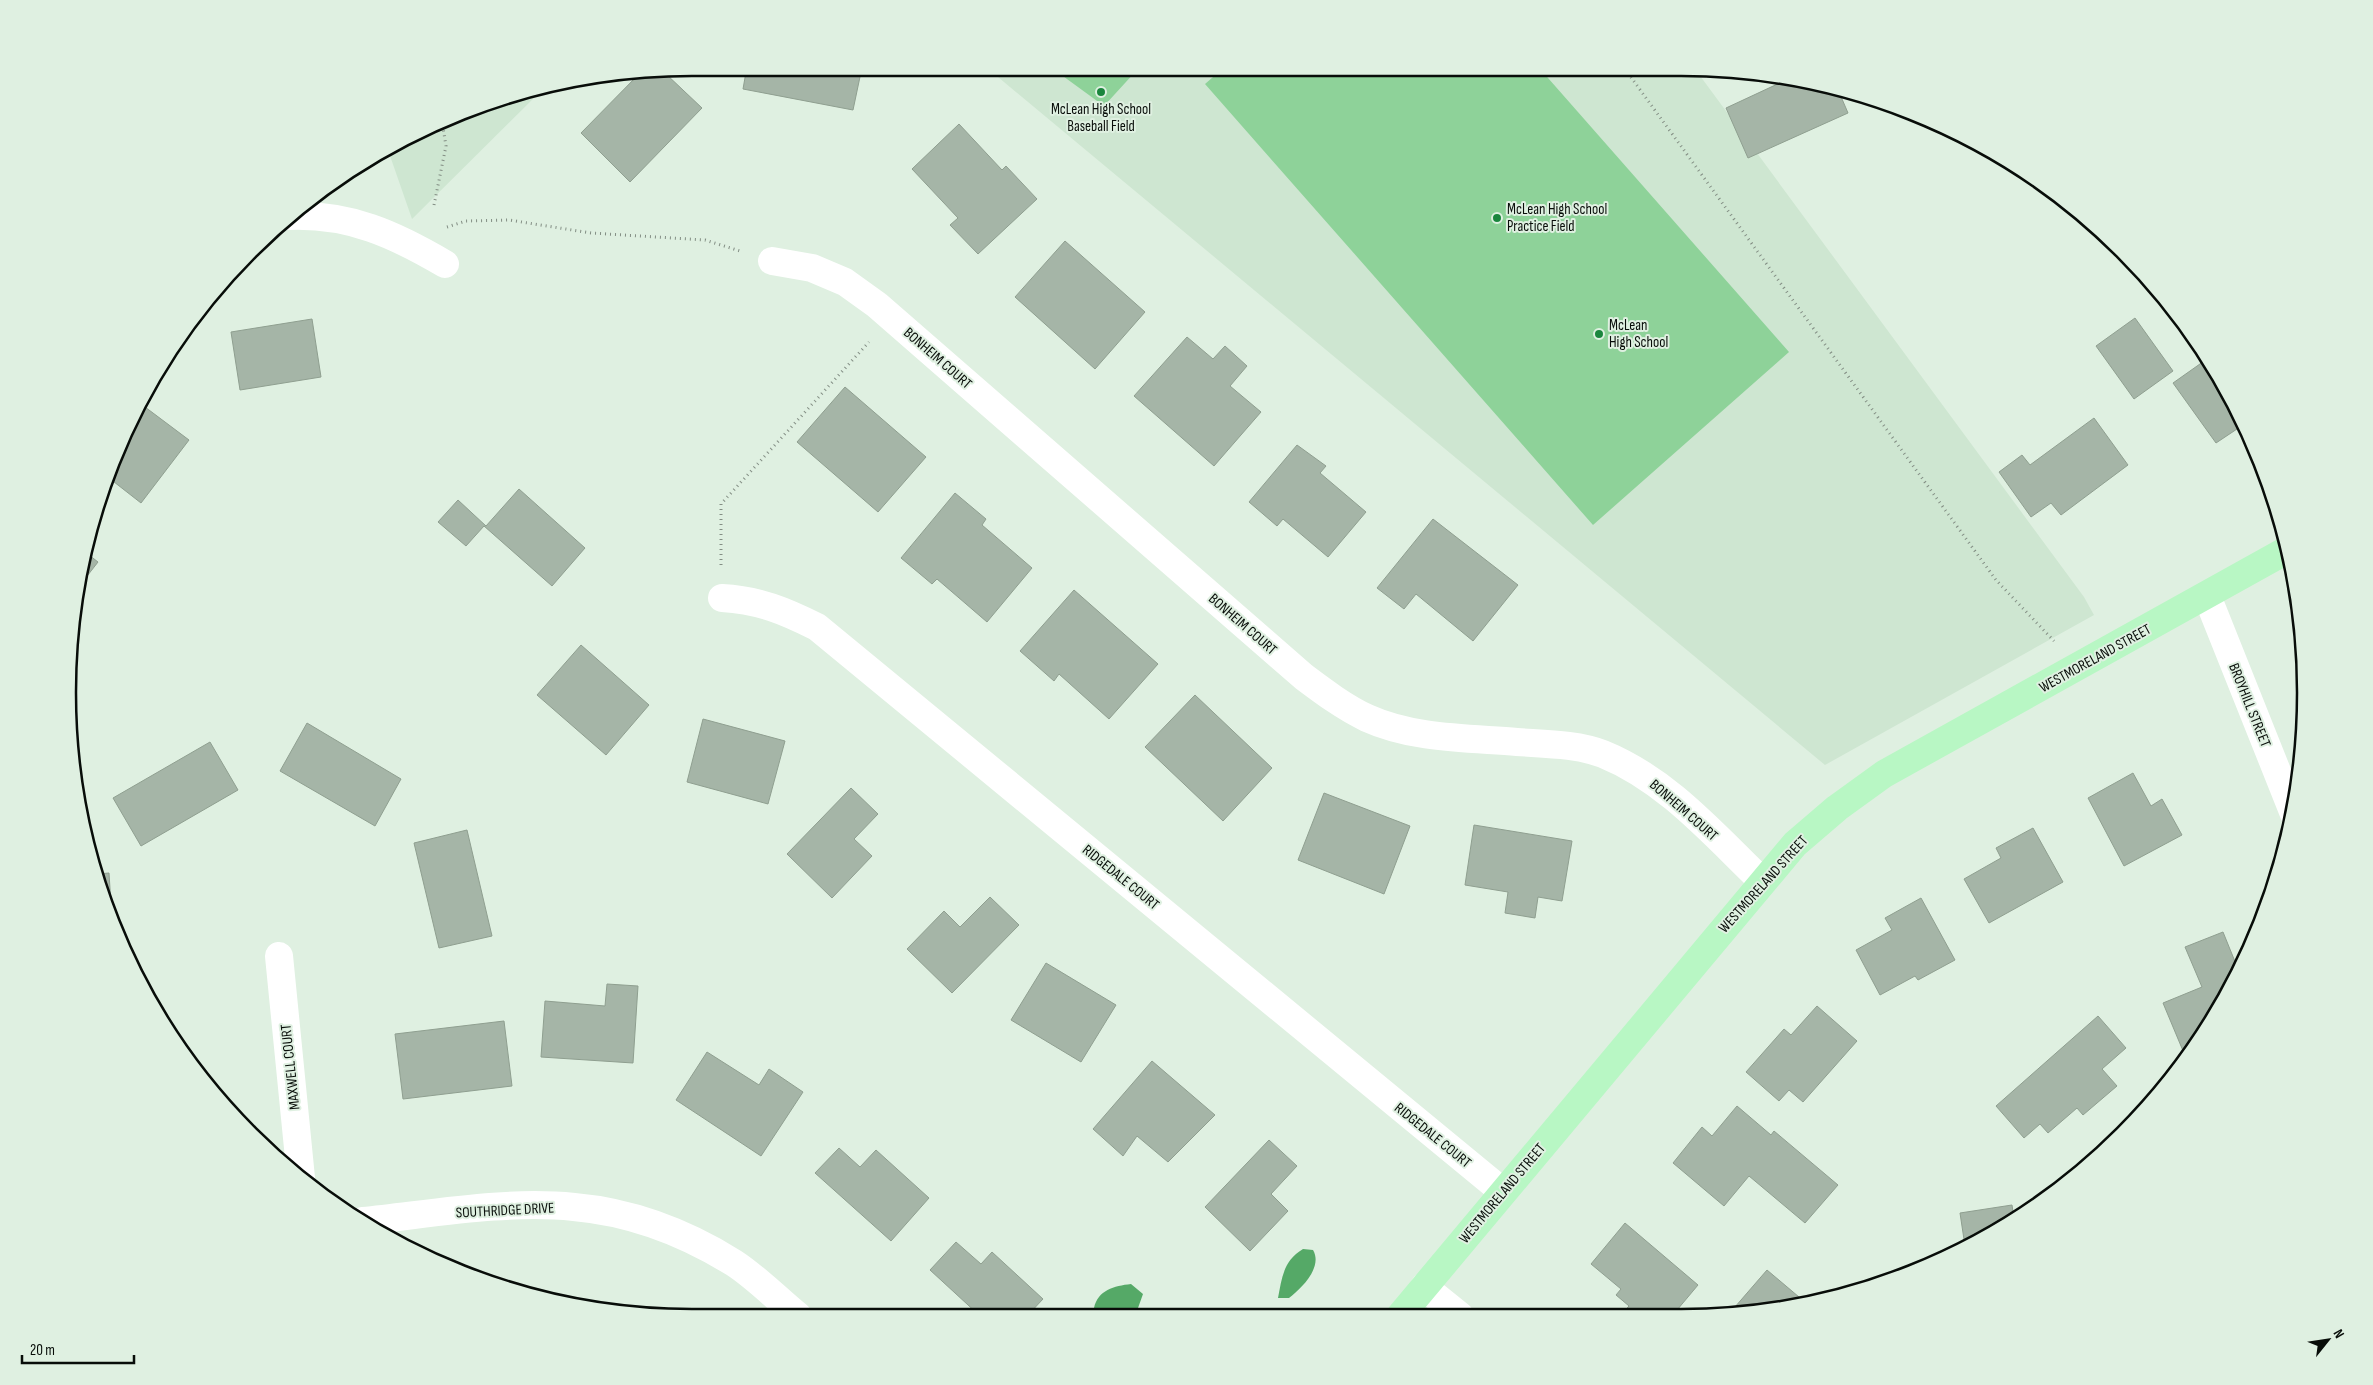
<svg xmlns="http://www.w3.org/2000/svg" width="2373" height="1385" viewBox="0 0 2373 1385" font-family="'Sofia Sans Condensed',sans-serif">
  <style>
    .built { fill: #cee6d1 }
    .green { fill: #8ed299 }
    .water { fill: #55a967 }
    .building { fill: #a5b5a7; stroke: #8f9f90 }
    .lines { fill: none; stroke-linecap: round; stroke-linejoin: round }
    .path { stroke: #838e84; stroke-width: 3; stroke-dasharray: 1 4; stroke-linecap: butt }
    .minor { stroke: #fff; stroke-width: 28 }
    .major { stroke: #b8f7c4; stroke-width: 28 }
    .poi-dot { fill: #1a863d; stroke: #dff0e1; stroke-width: 2 }
    .labels { text-anchor: middle; stroke-width: 4; stroke-linejoin: round; paint-order: stroke }
    .poi-label { font-size: 15px; fill: #080d09; stroke: #dff0e1; text-anchor: start }
    .street-label { font-size: 15px; fill: #080d09; stroke: #dff0e1 }
    .rim { fill: none; stroke: #080d09; stroke-width: 2.5 }
  </style>
  <rect width="100%" height="100%" fill="#dff0e1"/>
  <path class="built" d="M 1695,69 L 2084,597 L 2094,615 L 1825,765 L 992,72 Z
    M 544,88 L 412,219 L 388,150 L 416,132 L 492,101 Z"/>
  <path class="green" d="M 1541,70 L 1789,352 L 1593,525 L 1205,84 L 1220,71 Z
    M 1056,71 L 1136,71 L 1104,106 Z"/>
  <path class="water" d="M 1303,1249 L 1313,1250 C 1323,1267 1302,1288 1289,1298 L 1278,1298 C 1282,1278 1283,1261 1303,1249 Z
    M 1131,1284 L 1143,1294 L 1138,1308 L 1133,1310 L 1123,1309 C 1112,1315 1102,1322 1094,1308 C 1098,1290 1114,1286 1131,1284 Z"/>
  <path class="building" d="M 746,72 L 861,72 L 853,110 L 743,89 Z
    M 640,73 L 665,73 L 702,108 L 630,182 L 581,133 Z
    M 1784,81 L 1839,92 L 1848,113 L 1748,158 L 1726,108 Z
    M 959,124 L 1002,170 L 1006,166 L 1037,199 L 978,254 L 950,225 L 958,218 L 912,169 Z
    M 1065,241 L 1145,312 L 1095,369 L 1015,297 Z
    M 2135,318 L 2173,371 L 2134,399 L 2096,346 Z
    M 312,319 L 321,377 L 240,390 L 231,332 Z
    M 1187,337 L 1213,359 L 1225,346 L 1247,366 L 1230,386 L 1261,412 L 1214,466 L 1134,396 Z
    M 2207,359 L 2243,425 L 2216,443 L 2173,383 Z
    M 845,387 L 926,457 L 878,512 L 797,442 Z
    M 145,407 L 189,440 L 141,503 L 109,478 L 127,430 Z
    M 2094,418 L 2128,465 L 2061,515 L 2051,503 L 2031,517 L 1999,472 L 2022,455 L 2030,465 Z
    M 1297,445 L 1326,466 L 1320,473 L 1366,512 L 1328,557 L 1283,519 L 1277,526 L 1249,502 Z
    M 519,489 L 585,548 L 552,586 L 484,526 L 466,546 L 438,522 L 458,500 L 486,526 Z
    M 955,493 L 986,519 L 982,525 L 1032,568 L 987,622 L 937,579 L 932,584 L 901,558 Z
    M 1433,519 L 1518,585 L 1473,641 L 1416,594 L 1404,609 L 1377,588 Z
    M 85,552 L 98,562 L 77,589 Z
    M 1074,590 L 1158,664 L 1109,719 L 1059,674 L 1054,681 L 1020,651 Z
    M 581,645 L 649,705 L 606,755 L 537,695 Z
    M 1195,695 L 1272,768 L 1223,821 L 1145,747 Z
    M 703,719 L 785,741 L 768,804 L 687,782 Z
    M 307,723 L 401,779 L 375,826 L 280,771 Z
    M 210,742 L 238,790 L 141,846 L 113,798 Z
    M 2133,773 L 2151,806 L 2162,799 L 2182,835 L 2124,866 L 2088,798 Z
    M 851,788 L 878,814 L 854,839 L 872,856 L 832,898 L 787,854 Z
    M 1324,793 L 1410,826 L 1384,894 L 1298,860 Z
    M 1474,825 L 1572,841 L 1562,901 L 1538,897 L 1535,918 L 1505,913 L 1508,892 L 1465,885 Z
    M 2033,828 L 2063,882 L 1989,923 L 1964,879 L 2001,858 L 1996,848 Z
    M 467,830 L 492,936 L 439,948 L 414,843 Z
    M 109,873 L 112,920 L 97,874 Z
    M 990,897 L 1019,925 L 952,993 L 907,949 L 944,911 L 960,927 Z
    M 1921,898 L 1955,960 L 1918,980 L 1915,976 L 1880,995 L 1856,950 L 1892,930 L 1885,918 Z
    M 2223,932 L 2238,969 L 2200,1039 L 2186,1058 L 2163,1003 L 2202,987 L 2185,947 Z
    M 1046,963 L 1116,1005 L 1081,1062 L 1011,1020 Z
    M 607,984 L 638,986 L 633,1063 L 541,1057 L 545,1001 L 605,1006 Z
    M 1817,1006 L 1857,1041 L 1803,1102 L 1789,1090 L 1779,1101 L 1746,1072 L 1784,1029 L 1791,1035 Z
    M 2098,1016 L 2126,1048 L 2102,1069 L 2117,1086 L 2083,1115 L 2077,1108 L 2048,1133 L 2040,1124 L 2024,1138 L 1996,1106 Z
    M 504,1021 L 512,1086 L 403,1099 L 395,1034 Z
    M 707,1052 L 759,1085 L 769,1069 L 803,1092 L 761,1156 L 676,1100 Z
    M 1152,1061 L 1215,1115 L 1168,1162 L 1137,1136 L 1123,1156 L 1093,1129 Z
    M 1737,1106 L 1771,1135 L 1774,1131 L 1838,1185 L 1805,1223 L 1749,1176 L 1724,1206 L 1673,1163 L 1702,1127 L 1712,1136 Z
    M 1269,1140 L 1297,1166 L 1271,1194 L 1288,1211 L 1250,1251 L 1205,1207 Z
    M 839,1148 L 860,1167 L 876,1150 L 929,1198 L 891,1241 L 815,1173 Z
    M 2012,1205 L 2014,1218 L 1993,1234 L 1965,1246 L 1960,1213 Z
    M 1625,1223 L 1698,1285 L 1672,1316 L 1620,1316 L 1629,1306 L 1616,1295 L 1621,1289 L 1591,1264 Z
    M 956,1242 L 981,1264 L 992,1252 L 1043,1299 L 1027,1316 L 980,1316 L 930,1270 Z
    M 1767,1270 L 1799,1297 L 1795,1301 L 1728,1315 Z"/>
  <g class="lines">
    <path class="path" d="M 1625,69 L 1996,580 L 2054,641
      M 434,205 L 446,146 L 442,121
      M 447,227 L 466,221 L 509,220 L 591,233 L 705,240 L 740,251
      M 721,565 L 721,504 L 869,342"/>
    <path class="minor" d="M 290,216 C 350,214 394,234 445,264
      M 772,261 L 812,268 L 845,282 L 877,305 L 1304,677 C 1324,692 1344,707 1367,718 C 1413,739 1468,738 1517,742 C 1545,744 1577,744 1603,754 C 1667,780 1713,834 1762,881
      M 2207,596 L 2294,814
      M 722,598 C 759,600 785,611 817,627 L 1502,1191
      M 279,956 L 301,1178
      M 363,1221 C 431,1214 506,1200 574,1207 C 631,1212 686,1233 734,1263 C 757,1278 777,1299 798,1316
      M 1424,1287 L 1460,1316"/>
    <path class="major" d="M 1400,1316 L 1795,844 L 1837,808 L 1884,774 L 2287,550"/>
  </g>
  <g class="poi-dot">
    <circle cx="1101" cy="92" r="5"/>
    <circle cx="1497" cy="218" r="5"/>
    <circle cx="1599" cy="334" r="5"/>
  </g>
  <g class="labels">
    <g class="poi-label">
      <text x="1101" y="114" text-anchor="middle">McLean High School<tspan x="1101" dy="17">Baseball Field</tspan></text>
      <text x="1507" y="214">McLean High School<tspan x="1507" dy="17">Practice Field</tspan></text>
      <text x="1609" y="330">McLean<tspan x="1609" dy="17">High School</tspan></text>
    </g>
    <g class="street-label">
      <text transform="translate(938 358) rotate(41)" y="5">BONHEIM COURT</text>
      <text transform="translate(1243 624) rotate(41)" y="5">BONHEIM COURT</text>
      <text transform="translate(2095 658) rotate(-29)" y="5">WESTMORELAND STREET</text>
      <text transform="translate(2250 705) rotate(68)" y="5">BROYHILL STREET</text>
      <text transform="translate(1684 810) rotate(41)" y="5">BONHEIM COURT</text>
      <text transform="translate(1121 877) rotate(39)" y="5">RIDGEDALE COURT</text>
      <text transform="translate(1763 884) rotate(-48)" y="5">WESTMORELAND STREET</text>
      <text transform="translate(290 1067) rotate(-96)" y="5">MAXWELL COURT</text>
      <text transform="translate(1433 1135) rotate(39)" y="5">RIDGEDALE COURT</text>
      <text transform="translate(1502 1193) rotate(-50)" y="5">WESTMORELAND STREET</text>
      <text transform="translate(505 1210) rotate(-3)" y="5">SOUTHRIDGE DRIVE</text>
    </g>
  </g>
  <path d="M0 0H2373V1385H0ZM692 76H1681A616 616 0 0 1 2297 692V693A616 616 0 0 1 1681 1309H692A616 616 0 0 1 76 693V692A616 616 0 0 1 692 76Z" fill="#dff0e1" fill-rule="evenodd"/>
  <path class="rim" d="M692 76H1681A616 616 0 0 1 2297 692V693A616 616 0 0 1 1681 1309H692A616 616 0 0 1 76 693V692A616 616 0 0 1 692 76Z"/>
  <g transform="translate(2328 1340) rotate(60)" stroke="#dff0e1" stroke-width="4" paint-order="stroke">
  <path d="M0-4L9 19L0 12L-9 19Z" fill="#080d09"/>
  <text y="-8" font-size="14" font-weight="bold" text-anchor="middle" fill="#080d09">N</text>
  </g>
  <path d="M22 1355v8h112v-8" fill="none" stroke="#080d09" stroke-width="2.5"/>
  <text x="30" y="1355" font-size="15" fill="#080d09" stroke="#dff0e1" stroke-width="4" paint-order="stroke">20 m</text>
</svg>
